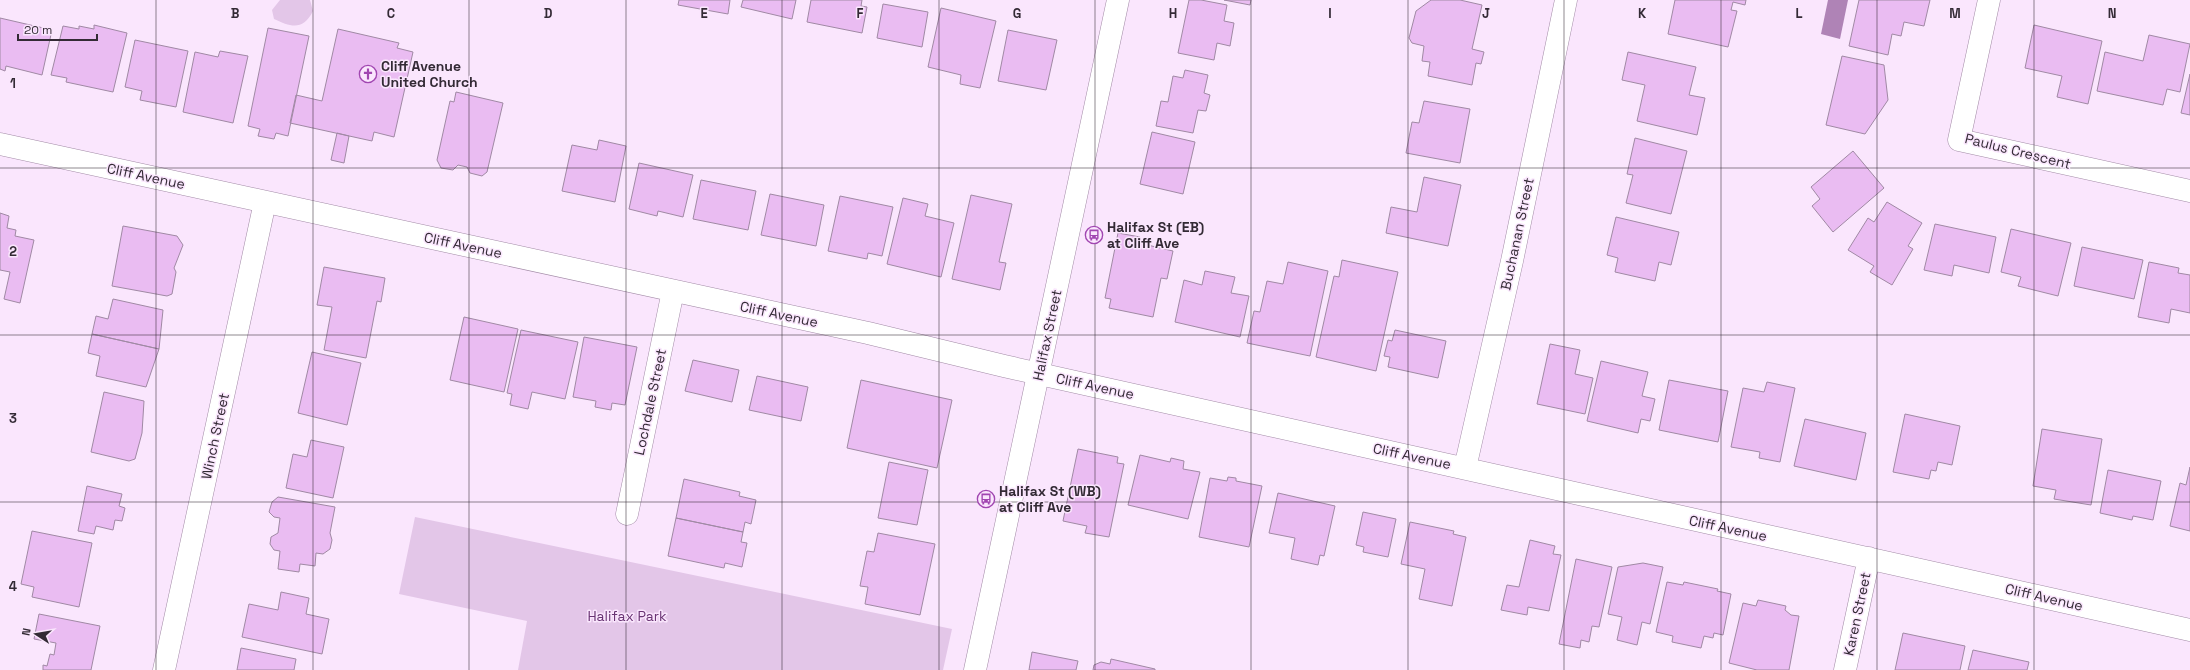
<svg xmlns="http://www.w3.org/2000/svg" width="2190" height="670" viewBox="0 0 2190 670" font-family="'Space Grotesk',sans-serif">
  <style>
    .green { fill: #e3c6e8 }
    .water { fill: #af83b6 }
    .building { fill: #eabcf2; stroke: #a089a4 }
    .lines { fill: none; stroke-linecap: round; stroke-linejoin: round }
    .street-casing { stroke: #a28ba6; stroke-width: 23 }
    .secondary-casing { stroke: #a28ba6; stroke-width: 23 }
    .street { stroke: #fff; stroke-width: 22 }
    .secondary { stroke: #fff; stroke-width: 22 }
    .grid { fill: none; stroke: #332a35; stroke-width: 1; stroke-opacity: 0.55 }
    .labels { text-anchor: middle; stroke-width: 3; stroke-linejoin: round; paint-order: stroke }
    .poi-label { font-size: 14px; font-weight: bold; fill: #332a35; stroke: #fae6fd; text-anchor: start }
    .street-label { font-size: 14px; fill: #332a35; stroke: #fae6fd }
    .park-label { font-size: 14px; fill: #693373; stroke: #fae6fd }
    .grid-label { font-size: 13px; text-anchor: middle; font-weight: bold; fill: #332a35; stroke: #fae6fd; stroke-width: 3; stroke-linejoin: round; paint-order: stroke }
  </style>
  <rect width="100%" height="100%" fill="#fae6fd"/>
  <path class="green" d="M 280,0 L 310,0 L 313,11 C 303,31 291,27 274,19 L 272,10 Z
    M 415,517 L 952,629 L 943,670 L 518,670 L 527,621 L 399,594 Z"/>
  <path class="water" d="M 1828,0 L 1848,0 L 1840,39 L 1821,34 Z"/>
  <path class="building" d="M 679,0 L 730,0 L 728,14 L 678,5 Z
    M 743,0 L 796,0 L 792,19 L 741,7 Z
    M 811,0 L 862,0 L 861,6 L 867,7 L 862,33 L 807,22 Z
    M 1189,0 L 1201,0 L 1227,5 L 1224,21 L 1234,23 L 1230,46 L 1217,43 L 1214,60 L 1178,53 Z
    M 1224,0 L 1251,0 L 1250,5 Z
    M 1431,0 L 1460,0 L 1482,5 L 1472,49 L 1484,52 L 1481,64 L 1476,63 L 1472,85 L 1428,76 L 1430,62 L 1422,61 L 1424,46 L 1412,43 L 1409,38 L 1416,11 Z
    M 1675,0 L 1746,0 L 1745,5 L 1733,2 L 1731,10 L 1737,11 L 1728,47 L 1668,34 Z
    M 1859,0 L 1930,0 L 1924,26 L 1904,22 L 1901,36 L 1892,34 L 1888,55 L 1849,46 Z
    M 883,4 L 928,12 L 922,47 L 877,38 Z
    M 941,8 L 996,21 L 980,88 L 960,84 L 961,75 L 928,67 Z
    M 0,18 L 52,30 L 42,75 L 6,66 L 5,71 L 0,69 Z
    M 94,25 L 127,33 L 113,92 L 66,82 L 67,78 L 51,75 L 63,26 L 79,29 L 79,26 L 94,29 Z
    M 2034,25 L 2102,41 L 2088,104 L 2057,97 L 2062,76 L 2025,68 Z
    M 268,28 L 309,36 L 288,136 L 276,133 L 274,139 L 258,136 L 260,129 L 248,126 Z
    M 338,29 L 399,43 L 397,48 L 413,52 L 394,137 L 374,132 L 372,141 L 290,123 L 296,95 L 322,101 Z
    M 1008,30 L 1057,40 L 1046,90 L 998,81 Z
    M 2149,35 L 2190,44 L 2180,92 L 2167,89 L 2163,105 L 2097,91 L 2105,52 L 2143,61 Z
    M 135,40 L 188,51 L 176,107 L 140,100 L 142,91 L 125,87 Z
    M 220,51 L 248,56 L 233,123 L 183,112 L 195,52 L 218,57 Z
    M 1628,52 L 1696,67 L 1689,95 L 1705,98 L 1697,135 L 1637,121 L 1645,85 L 1622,80 Z
    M 1842,56 L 1884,65 L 1888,100 L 1865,134 L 1826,125 Z
    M 1185,70 L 1208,75 L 1204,93 L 1210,95 L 1206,111 L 1198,110 L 1193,133 L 1156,126 L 1161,101 L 1168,102 L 1173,76 L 1183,78 Z
    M 2190,74 L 2190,115 L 2181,113 Z
    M 456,92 L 503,103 L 487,172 L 482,176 L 470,173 L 467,167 L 458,165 L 453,170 L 441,168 L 437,160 L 450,101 L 454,102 Z
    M 1424,101 L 1470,109 L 1460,163 L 1406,153 L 1412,122 L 1419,123 Z
    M 1152,132 L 1195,142 L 1183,194 L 1140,184 Z
    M 337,133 L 349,136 L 344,163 L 331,160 Z
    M 1635,138 L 1687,151 L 1671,214 L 1626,203 L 1633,175 L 1627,174 Z
    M 599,140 L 626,146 L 615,202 L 562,191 L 572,145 L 597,150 Z
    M 1853,151 L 1884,188 L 1833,232 L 1812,206 L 1820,199 L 1811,187 Z
    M 639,163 L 693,175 L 683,217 L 658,211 L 657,216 L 629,209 Z
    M 1424,177 L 1461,185 L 1448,246 L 1386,233 L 1391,207 L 1417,212 Z
    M 701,180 L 756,191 L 748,230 L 693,219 Z
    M 770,194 L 824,205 L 816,246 L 761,235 Z
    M 971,195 L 1012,204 L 999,262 L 1006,263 L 1000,290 L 952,279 Z
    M 840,196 L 893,207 L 882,256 L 868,253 L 867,259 L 828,251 Z
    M 903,198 L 928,204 L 925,216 L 954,223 L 941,277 L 887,264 Z
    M 1887,202 L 1922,223 L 1908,246 L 1913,249 L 1892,285 L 1870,272 L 1874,266 L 1848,250 L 1868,218 L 1874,222 Z
    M 0,213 L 9,216 L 7,228 L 16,230 L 15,236 L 34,240 L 20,303 L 4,299 L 10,272 L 0,270 Z
    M 1616,217 L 1679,232 L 1671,265 L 1659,262 L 1655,281 L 1615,272 L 1618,258 L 1607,255 Z
    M 1935,224 L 1996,237 L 1989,273 L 1954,265 L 1952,276 L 1924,270 Z
    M 123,226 L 177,236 L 183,245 L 174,268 L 176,272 L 172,294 L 167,296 L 112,286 Z
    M 2011,229 L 2071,243 L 2058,296 L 2018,286 L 2021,277 L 2001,272 Z
    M 1118,233 L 1140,237 L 1139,243 L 1173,251 L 1167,279 L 1161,278 L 1153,317 L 1109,308 L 1111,299 L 1105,298 Z
    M 2082,247 L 2143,260 L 2134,299 L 2074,286 Z
    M 1342,260 L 1398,272 L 1376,371 L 1316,357 L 1334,276 L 1339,277 Z
    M 1288,262 L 1328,271 L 1310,356 L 1247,343 L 1254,311 L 1260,312 L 1267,281 L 1283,284 Z
    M 2149,262 L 2179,268 L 2178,273 L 2190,275 L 2190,313 L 2171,309 L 2169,323 L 2138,317 Z
    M 324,267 L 385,278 L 381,302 L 377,301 L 366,358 L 324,350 L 332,307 L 317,305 Z
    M 1205,271 L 1235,277 L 1231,293 L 1249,296 L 1240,337 L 1175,322 L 1184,280 L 1202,285 Z
    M 113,299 L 163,310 L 159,349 L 92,334 L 96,316 L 108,319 Z
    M 464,317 L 518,329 L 504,392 L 450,380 Z
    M 521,330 L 578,342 L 565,399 L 532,392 L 528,409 L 510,405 L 512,394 L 507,393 Z
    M 1395,330 L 1446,341 L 1438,378 L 1388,367 L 1390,357 L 1384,356 L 1388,340 L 1392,341 Z
    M 92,334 L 159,349 L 146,387 L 96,376 L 100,356 L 88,353 Z
    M 584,337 L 637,347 L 625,405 L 612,403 L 611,410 L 595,407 L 596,401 L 573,397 Z
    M 1550,344 L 1580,350 L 1575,374 L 1593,378 L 1585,414 L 1537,404 Z
    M 312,352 L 361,363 L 347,425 L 298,413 Z
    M 693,360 L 739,370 L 732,402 L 685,391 Z
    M 1601,361 L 1648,372 L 1642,396 L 1655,399 L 1650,421 L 1641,419 L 1638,433 L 1587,421 Z
    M 757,376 L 808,387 L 801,421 L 749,410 Z
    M 861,380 L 952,400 L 937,468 L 847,448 Z
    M 1669,380 L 1728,391 L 1718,442 L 1659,430 Z
    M 1767,382 L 1795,388 L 1780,462 L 1759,458 L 1760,452 L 1731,447 L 1743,388 L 1764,392 Z
    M 104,392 L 144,401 L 142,433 L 135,459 L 129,461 L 91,452 Z
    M 1905,414 L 1960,426 L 1952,465 L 1938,462 L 1936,471 L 1931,470 L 1929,479 L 1893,472 Z
    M 1805,419 L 1866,433 L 1856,480 L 1794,466 Z
    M 2042,429 L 2102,439 L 2091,505 L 2054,499 L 2056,490 L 2033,486 Z
    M 311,440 L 344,447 L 333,498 L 286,488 L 293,454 L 307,457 Z
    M 1078,449 L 1118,457 L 1117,463 L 1124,464 L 1109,537 L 1085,533 L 1087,526 L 1063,521 Z
    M 1140,455 L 1170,462 L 1171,458 L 1184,461 L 1183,469 L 1200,472 L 1188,519 L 1128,505 Z
    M 889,462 L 928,470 L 917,525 L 878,518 Z
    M 2190,467 L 2190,531 L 2170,526 L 2180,483 L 2186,485 Z
    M 2108,470 L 2161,481 L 2153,520 L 2133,516 L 2132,520 L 2100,513 Z
    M 1228,477 L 1236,478 L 1236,481 L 1262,486 L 1249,547 L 1199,537 L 1210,478 L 1227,481 Z
    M 684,479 L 740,492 L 739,496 L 756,500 L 751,524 L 745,522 L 743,532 L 676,518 Z
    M 87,486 L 122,494 L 119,506 L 125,508 L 122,521 L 115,520 L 113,530 L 96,526 L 94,534 L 78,531 Z
    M 1278,493 L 1335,506 L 1324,556 L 1320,555 L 1318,565 L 1291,559 L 1295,538 L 1269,533 Z
    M 278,497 L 335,507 L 330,533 L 332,540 L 330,549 L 323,554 L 316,553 L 315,566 L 300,564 L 299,572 L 278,569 L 280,551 L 274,550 L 270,544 L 271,537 L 278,533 L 280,518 L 274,517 L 269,512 L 272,502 Z
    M 1363,512 L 1396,519 L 1388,557 L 1363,552 L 1364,547 L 1356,545 Z
    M 676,518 L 743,532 L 741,542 L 747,543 L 742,567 L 725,563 L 724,568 L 668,556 Z
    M 1410,522 L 1454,531 L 1453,534 L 1466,537 L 1452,606 L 1419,599 L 1425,569 L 1401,564 Z
    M 32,531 L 92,543 L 79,607 L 32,597 L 34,587 L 21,584 Z
    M 878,533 L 935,544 L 920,615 L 865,604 L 868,587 L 860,586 L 867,551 L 874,552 Z
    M 1530,540 L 1555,546 L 1553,554 L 1561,555 L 1549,611 L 1528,607 L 1527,615 L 1501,610 L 1507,585 L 1519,587 Z
    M 1576,559 L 1612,567 L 1599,627 L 1592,626 L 1589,642 L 1581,640 L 1580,648 L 1559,644 Z
    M 1643,563 L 1663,567 L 1650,624 L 1642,622 L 1637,645 L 1617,640 L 1622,617 L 1608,614 L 1618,567 Z
    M 1667,582 L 1683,585 L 1684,582 L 1718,589 L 1717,591 L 1731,594 L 1723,635 L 1714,633 L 1713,638 L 1704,636 L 1701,648 L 1672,642 L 1673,636 L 1656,632 Z
    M 281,592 L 309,598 L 306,614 L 329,619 L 322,654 L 242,637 L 249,604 L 278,610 Z
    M 1758,600 L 1786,606 L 1785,610 L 1791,615 L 1799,616 L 1789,670 L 1757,670 L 1729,663 L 1743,603 L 1756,606 Z
    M 39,614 L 100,626 L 91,670 L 43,670 L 43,665 L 47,666 L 50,654 L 54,655 L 56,643 L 34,639 Z
    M 1903,633 L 1965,646 L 1960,670 L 1895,670 Z
    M 241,648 L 296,659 L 294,670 L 237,670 Z
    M 1973,650 L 2029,662 L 2027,670 L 1968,670 Z
    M 1032,652 L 1078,661 L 1076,670 L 1029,670 Z
    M 1111,659 L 1155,669 L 1155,670 L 1093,670 L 1094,665 L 1101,662 L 1110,664 Z"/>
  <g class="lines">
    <defs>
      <path id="street" d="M 1989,0 L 1959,140 L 2190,191
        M 0,144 L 868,333 L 1004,366 L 2190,630
        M 1465,468 L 1512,261 L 1566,0
        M 627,514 L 673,291
        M 164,670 L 265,202
        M 1845,670 L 1869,558"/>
      <path id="secondary" d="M 975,670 L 1118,0"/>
    </defs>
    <use href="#street" class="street-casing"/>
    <use href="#secondary" class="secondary-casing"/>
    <use href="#street" class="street"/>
    <use href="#secondary" class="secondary"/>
  </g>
  <path class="grid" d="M 156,0 L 156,670M 313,0 L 313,670M 469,0 L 469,670M 626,0 L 626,670M 782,0 L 782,670M 939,0 L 939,670M 1095,0 L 1095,670M 1251,0 L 1251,670M 1408,0 L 1408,670M 1564,0 L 1564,670M 1721,0 L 1721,670M 1877,0 L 1877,670M 2034,0 L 2034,670M 0,168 L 2190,168M 0,335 L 2190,335M 0,502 L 2190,502"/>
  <defs>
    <symbol id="church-ring" viewBox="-11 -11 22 22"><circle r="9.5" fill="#fae6fd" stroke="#a146b1" stroke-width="1.5"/><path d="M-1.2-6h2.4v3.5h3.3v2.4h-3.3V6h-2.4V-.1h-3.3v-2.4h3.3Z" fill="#a146b1"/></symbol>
    <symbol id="bus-ring" viewBox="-11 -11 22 22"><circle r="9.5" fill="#fae6fd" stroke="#a146b1" stroke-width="1.5"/><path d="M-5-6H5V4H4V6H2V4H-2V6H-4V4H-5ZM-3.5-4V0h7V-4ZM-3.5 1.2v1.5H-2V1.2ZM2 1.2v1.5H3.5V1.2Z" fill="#a146b1"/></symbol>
  </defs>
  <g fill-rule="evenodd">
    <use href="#church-ring" x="358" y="64" width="20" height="20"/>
    <use href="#bus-ring" x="1084" y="225" width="20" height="20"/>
    <use href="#bus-ring" x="976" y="489" width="20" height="20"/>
  </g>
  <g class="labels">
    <g class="poi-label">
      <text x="381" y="71">Cliff Avenue<tspan x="381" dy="16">United Church</tspan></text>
      <text x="1107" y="232">Halifax St (EB)<tspan x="1107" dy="16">at Cliff Ave</tspan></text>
      <text x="999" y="496">Halifax St (WB)<tspan x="999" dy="16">at Cliff Ave</tspan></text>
    </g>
    <g class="street-label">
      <text transform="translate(2018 151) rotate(14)" y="5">Paulus Crescent</text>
      <text transform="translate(146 176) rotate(12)" y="5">Cliff Avenue</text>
      <text transform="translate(1517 234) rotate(-78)" y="5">Buchanan Street</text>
      <text transform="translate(463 245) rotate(12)" y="5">Cliff Avenue</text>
      <text transform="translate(779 314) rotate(12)" y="5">Cliff Avenue</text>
      <text transform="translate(1047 335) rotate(-78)" y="5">Halifax Street</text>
      <text transform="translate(1095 386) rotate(12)" y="5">Cliff Avenue</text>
      <text transform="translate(650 402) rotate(-78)" y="5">Lochdale Street</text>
      <text transform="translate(215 436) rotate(-78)" y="5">Winch Street</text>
      <text transform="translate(1412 456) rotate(12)" y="5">Cliff Avenue</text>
      <text transform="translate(1728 528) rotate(12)" y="5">Cliff Avenue</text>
      <text transform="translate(2044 597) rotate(13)" y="5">Cliff Avenue</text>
      <text transform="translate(1857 614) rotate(-78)" y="5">Karen Street</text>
    </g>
    <g class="park-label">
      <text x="627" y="621">Halifax Park</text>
    </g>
  </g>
  <g class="grid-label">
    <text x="235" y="18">B</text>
    <text x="391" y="18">C</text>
    <text x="548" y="18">D</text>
    <text x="704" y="18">E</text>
    <text x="860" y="18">F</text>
    <text x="1017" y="18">G</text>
    <text x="1173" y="18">H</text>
    <text x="1330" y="18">I</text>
    <text x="1486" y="18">J</text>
    <text x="1642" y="18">K</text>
    <text x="1799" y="18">L</text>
    <text x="1955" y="18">M</text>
    <text x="2112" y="18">N</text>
    <text x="13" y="88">1</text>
    <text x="13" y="256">2</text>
    <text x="13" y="423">3</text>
    <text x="13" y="591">4</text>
  </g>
  <g transform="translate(36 634) rotate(282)" stroke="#fae6fd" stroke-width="3" paint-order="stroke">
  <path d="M0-3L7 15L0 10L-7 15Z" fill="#332a35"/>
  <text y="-6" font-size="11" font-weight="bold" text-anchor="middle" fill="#332a35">N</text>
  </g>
  <path d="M18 34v6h79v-6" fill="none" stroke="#332a35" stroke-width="2"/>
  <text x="24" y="34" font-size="12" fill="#332a35" stroke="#fae6fd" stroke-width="3" paint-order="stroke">20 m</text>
</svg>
